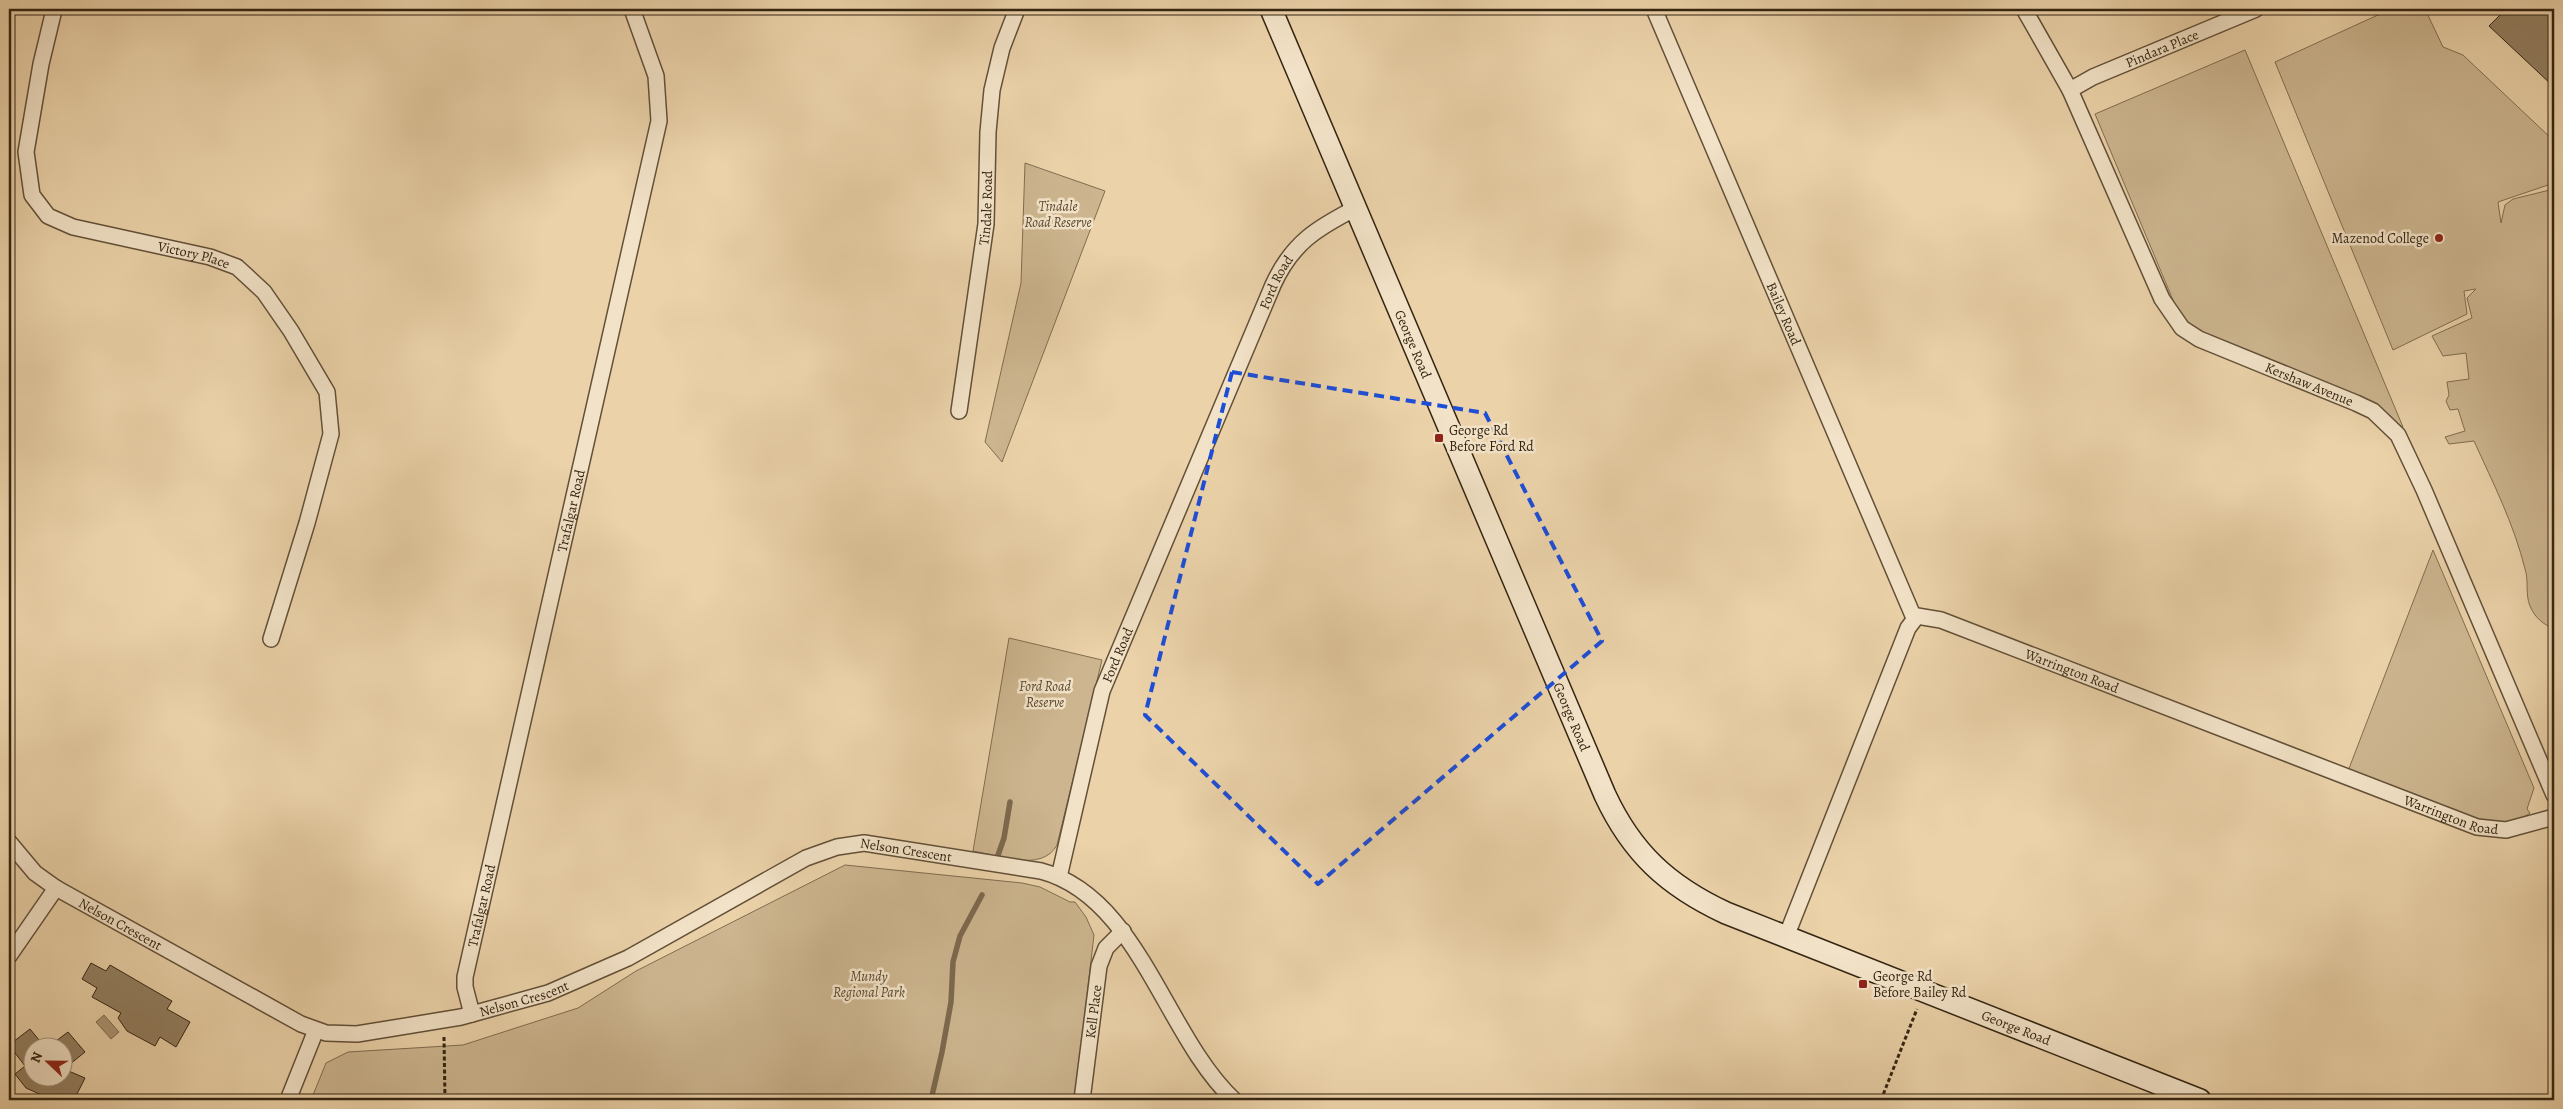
<svg xmlns="http://www.w3.org/2000/svg" width="2563" height="1109" viewBox="0 0 2563 1109" font-family="Alegreya,serif">
  <style>
    .green { fill: #ccb58f; stroke: #806d50 }
    .water { fill: #ad9776; stroke: #7d694e }
    .lines { fill: none; stroke-linecap: round; stroke-linejoin: round }
    .stream { stroke: #7d694e; stroke-width: 5.5 }
    .building { fill: #937f61; stroke: #342512 }
    .street-casing { stroke: #625038; stroke-width: 18 }
    .secondary-casing { stroke: #342512; stroke-width: 24 }
    .path { stroke: #342512; stroke-width: 3; stroke-dasharray: 4 2.5; stroke-linecap: butt }
    .street { stroke: #f2e2c7; stroke-width: 15 }
    .secondary { stroke: #f2e2c7; stroke-width: 21 }
    .marked { fill: none; stroke: #1d4ed8; stroke-width: 4; stroke-dasharray: 10 6; stroke-linejoin: round }
    .poi-dot { fill: #8f2418; stroke: #f2e2c7; stroke-width: 2 }
    .labels { text-anchor: middle; stroke-width: 5; stroke-linejoin: round; paint-order: stroke }
    .street-label { font-size: 14px; fill: #342512; stroke: #f2e2c7 }
    .park-label { font-size: 14px; font-style: italic; fill: #5a4931; stroke: #f2e2c7 }
    .poi-label { font-size: 14px; fill: #342512; stroke: #f2e2c7; text-anchor: start }
  </style>
  <rect width="100%" height="100%" fill="#ebd2a9"/>
  <filter id="stains"><feTurbulence type="fractalNoise" baseFrequency=".004" numOctaves="4"/><feColorMatrix values="0 0 0 0 .2 0 0 0 0 .09 0 0 0 0 .02 0 0 0 .5 -.17"/></filter>
  <radialGradient id="worn" r=".72"><stop offset=".6" stop-color="#630" stop-opacity="0"/><stop offset="1" stop-color="#630" stop-opacity=".3"/></radialGradient>
  <path class="green" d="M 2391,9 L 2425,9 L 2443,47 L 2463,55 L 2554,141 L 2554,183 L 2498,202 L 2501,223 L 2505,205 L 2513,199 L 2554,189 L 2554,629 C 2543,624 2535,618 2530,606 C 2525,594 2529,581 2525,569 C 2514,524 2493,483 2474,441 L 2449,444 L 2445,437 L 2465,431 L 2458,409 L 2450,410 L 2446,401 L 2449,395 L 2447,382 L 2469,379 L 2466,353 L 2443,356 L 2432,336 L 2472,318 L 2467,298 L 2476,289 L 2464,291 L 2467,314 L 2393,350 L 2275,62 Z
    M 2245,50 L 2403,427 L 2186,331 L 2095,114 Z
    M 1025,163 L 1105,191 L 1002,462 L 985,442 L 1021,283 Z
    M 2433,550 L 2534,788 L 2527,809 L 2530,813 C 2512,826 2490,822 2470,817 L 2348,771 Z
    M 1009,638 L 1102,660 L 1057,845 C 1042,873 997,855 973,851 Z
    M 845,865 L 1022,883 L 1040,887 L 1070,902 L 1075,902 L 1086,917 L 1094,935 L 1075,1100 L 311,1100 L 326,1063 L 348,1052 L 463,1045 L 578,1008 L 636,971 Z"/>
  <path class="water" d="M 104,1015 L 119,1032 L 111,1039 L 96,1022 Z"/>
  <g class="lines">
    <path class="stream" d="M 997,858 L 1004,838 L 1010,802
      M 931,1100 L 942,1052 L 951,1002 L 953,962 L 960,936 L 982,895"/>
  </g>
  <path class="building" d="M 2506,9 L 2554,9 L 2554,87 L 2489,26 Z
    M 91,963 L 106,971 L 110,965 L 172,1001 L 167,1009 L 190,1022 L 176,1047 L 160,1037 L 155,1046 L 127,1031 L 118,1018 L 121,1013 L 92,997 L 97,988 L 82,979 Z
    M 30,1029 L 44,1046 L 32,1046 L 32,1076 L 62,1076 L 62,1046 L 58,1046 L 56,1041 L 68,1032 L 85,1052 L 64,1069 L 85,1078 L 74,1100 L 53,1100 L 26,1088 L 15,1074 L 25,1066 L 9,1045 Z"/>
  <g class="lines">
    <defs>
      <g id="street">
        <path id="s1" d="M 1654,9 L 1914,618"/>
        <path id="s2" d="M 2024,9 L 2070,90 L 2162,299 L 2182,328 L 2199,339 L 2356,403 L 2373,411 L 2398,435 L 2424,490 L 2554,795"/>
        <path id="s3" d="M 54,10 L 41,64 L 26,152 L 32,195 L 48,216 L 73,227 L 210,257 L 237,267 L 264,292 L 291,331 L 327,392 L 331,434 L 307,523 L 271,639"/>
        <path id="s4" d="M 2070,90 L 2093,77 L 2256,9"/>
        <path id="s5" d="M 959,411 L 986,224 L 988,132 L 992,90 L 1002,48 L 1017,9"/>
        <path id="s6" d="M 9,842 L 35,873 L 56,888 L 301,1024 L 326,1033 L 357,1034 L 461,1017 L 548,993 L 628,958 L 806,858 L 837,847 L 864,843 L 1041,871 C 1139,897 1165,1036 1234,1100"/>
        <path id="s7" d="M 1059,877 L 1102,691 L 1273,285 C 1292,243 1317,228 1356,208"/>
        <path id="s8" d="M 1786,937 L 1908,628 L 1917,616 L 1941,620 L 2477,827 L 2506,830 L 2554,817"/>
        <path d="M 9,956 L 56,888"/>
        <path id="s9" d="M 472,1014 L 465,987 L 465,977 L 659,121 L 656,76 L 632,9"/>
        <path d="M 288,1100 L 316,1030"/>
        <path id="s10" d="M 1082,1100 L 1099,966 L 1106,948 L 1123,931"/>
      </g>
      <g id="secondary">
        <path id="s11" d="M 1271,9 L 1605,795 C 1632,853 1668,886 1726,913 L 2200,1100"/>
      </g>
    </defs>
    <use href="#street" class="street-casing"/>
    <use href="#secondary" class="secondary-casing"/>
    <path class="path" d="M 444,1037 L 445,1100
      M 1881,1100 L 1917,1009"/>
    <use href="#street" class="street"/>
    <use href="#secondary" class="secondary"/>
  </g>
  <path class="marked" d="M 1232,372 L 1485,413 L 1602,641 L 1318,884 L 1145,715 Z"/>
  <g class="poi-dot">
    <circle cx="2439" cy="238" r="5"/>
    <rect x="1434" y="433" width="10" height="10" rx="2.5"/>
    <rect x="1858" y="979" width="10" height="10" rx="2.5"/>
  </g>
  <g class="labels">
    <g class="street-label">
      <text dy="5" stroke="none"><textPath href="#s4" startOffset="101">Pindara Place</textPath></text>
      <text dy="5" stroke="none"><textPath href="#s5" startOffset="205">Tindale Road</textPath></text>
      <text dy="5" stroke="none"><textPath href="#s3" startOffset="366">Victory Place</textPath></text>
      <text dy="5" stroke="none"><textPath href="#s7" startOffset="635">Ford Road</textPath></text>
      <text dy="5" stroke="none"><textPath href="#s1" startOffset="331">Bailey Road</textPath></text>
      <text dy="5" stroke="none"><textPath href="#s11" startOffset="364">George Road</textPath></text>
      <text dy="5" stroke="none"><textPath href="#s2" startOffset="496">Kershaw Avenue</textPath></text>
      <text dy="5" stroke="none"><textPath href="#s9" startOffset="516">Trafalgar Road</textPath></text>
      <text dy="5" stroke="none"><textPath href="#s7" startOffset="230">Ford Road</textPath></text>
      <text dy="5" stroke="none"><textPath href="#s8" startOffset="512">Warrington Road</textPath></text>
      <text dy="5" stroke="none"><textPath href="#s11" startOffset="769">George Road</textPath></text>
      <text dy="5" stroke="none"><textPath href="#s8" startOffset="918">Warrington Road</textPath></text>
      <text dy="5" stroke="none"><textPath href="#s6" startOffset="994">Nelson Crescent</textPath></text>
      <text dy="5" stroke="none"><textPath href="#s9" startOffset="111">Trafalgar Road</textPath></text>
      <text dy="5" stroke="none"><textPath href="#s6" startOffset="140">Nelson Crescent</textPath></text>
      <text dy="5" stroke="none"><textPath href="#s6" startOffset="575">Nelson Crescent</textPath></text>
      <text dy="5" stroke="none"><textPath href="#s10" startOffset="89">Kell Place</textPath></text>
      <text dy="5" stroke="none"><textPath href="#s11" startOffset="1339">George Road</textPath></text>
    </g>
    <g class="park-label">
      <text x="1058" y="211">Tindale<tspan x="1058" dy="16">Road Reserve</tspan></text>
      <text x="1045" y="691">Ford Road<tspan x="1045" dy="16">Reserve</tspan></text>
      <text x="869" y="981">Mundy<tspan x="869" dy="16">Regional Park</tspan></text>
    </g>
    <g class="poi-label">
      <text x="2429" y="243" text-anchor="end">Mazenod College</text>
      <text x="1449" y="435">George Rd<tspan x="1449" dy="16">Before Ford Rd</tspan></text>
      <text x="1873" y="981">George Rd<tspan x="1873" dy="16">Before Bailey Rd</tspan></text>
    </g>
  </g>
  <rect width="2563" height="1109" fill="none" stroke="#ebd2a9" stroke-width="30"/>
  <rect x="10" y="10" width="2543" height="1089" fill="none" stroke="#342512" stroke-width="2.5"/>
  <rect x="15" y="15" width="2533" height="1079" fill="none" stroke="#342512"/>
  <g transform="translate(48 1062) rotate(292)"><circle r="24" fill="#f2e2c7" stroke="#a6967f"/>
  <path d="M0-4L9 19L0 12L-9 19Z" fill="#8f2418"/>
  <text y="-8" font-size="14" font-weight="bold" text-anchor="middle" fill="#342512">N</text>
  </g>
  <rect width="100%" height="100%" filter="url(#stains)"/>
  <rect width="100%" height="100%" fill="url(#worn)"/>
</svg>
